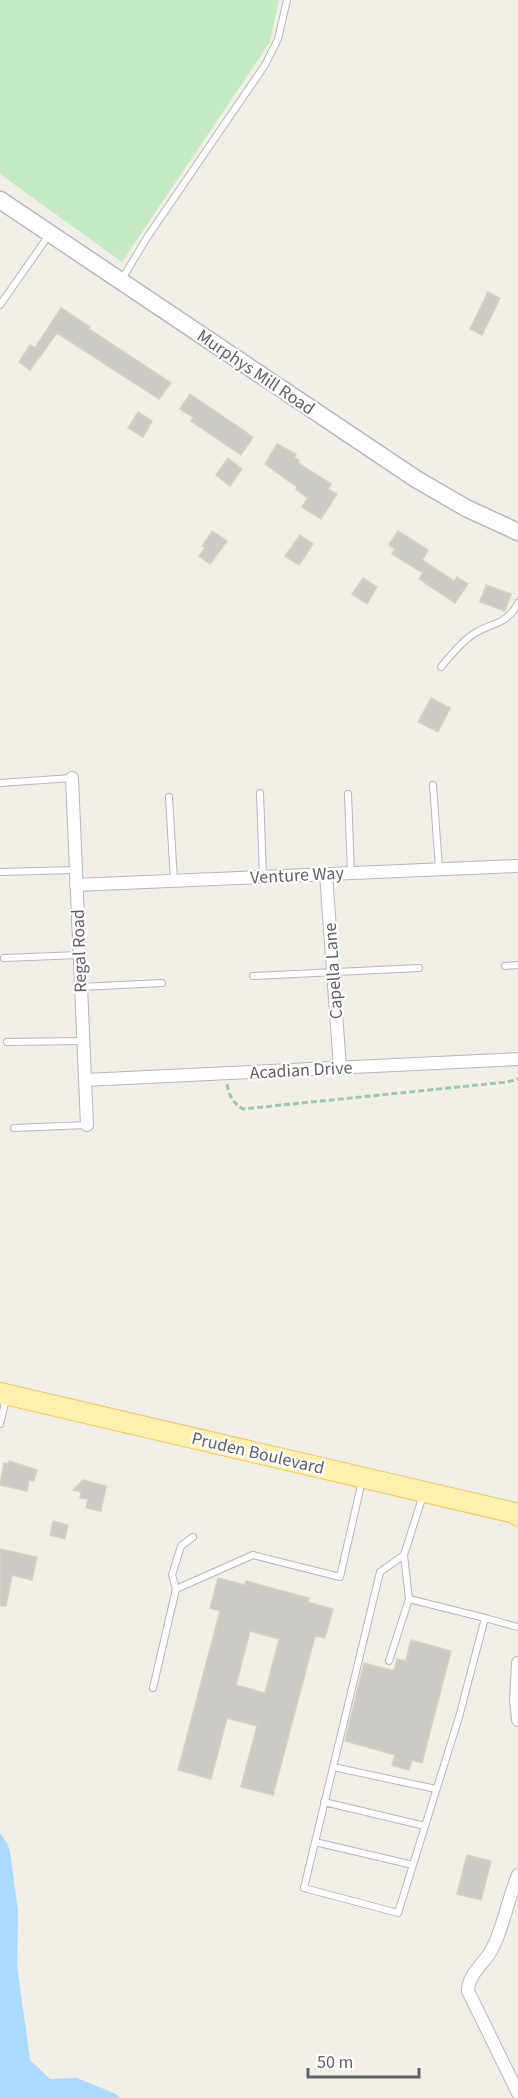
<svg xmlns="http://www.w3.org/2000/svg" width="518" height="2098" viewBox="0 0 518 2098" font-family="'Source Sans 3',sans-serif">
  <style>
    .green { fill: #c5e8c5 }
    .water { fill: #aadaff }
    .building { fill: #cccac5; stroke: #d6d1c6; stroke-width: 1.5; fill-rule: evenodd }
    .lines { fill: none; stroke-linecap: round; stroke-linejoin: round }
    .lane-casing { stroke: #b5b8bc; stroke-width: 8 }
    .street-casing { stroke: #b5b8bc; stroke-width: 14 }
    .secondary-casing { stroke: #b6babf; stroke-width: 19 }
    .primary-casing { stroke: #f2c960; stroke-width: 22 }
    .path { stroke: #9cc7a9; stroke-width: 3; stroke-dasharray: 6 3; stroke-linecap: butt }
    .lane { stroke: #fff; stroke-width: 6 }
    .street { stroke: #fff; stroke-width: 12 }
    .secondary { stroke: #fff; stroke-width: 16 }
    .primary { stroke: #fff2af; stroke-width: 20 }
    .labels { text-anchor: middle; stroke-width: 4.5; stroke-linejoin: round; paint-order: stroke }
    .street-label { font-size: 18px; fill: #5f6368; stroke: #fff }
  </style>
  <rect width="100%" height="100%" fill="#f1efe8"/>
  <path class="green" d="M 0,0 L 279,0 L 270,42 L 122,262 L 0,174 Z"/>
  <path class="water" d="M 0,1833 L 8,1845 L 11,1858 L 18,1912 L 17,1965 L 30,2060 L 50,2079 L 77,2078 L 116,2094 L 120,2098 L 0,2098 Z"/>
  <path class="building" d="M 488,292 L 500,298 L 482,335 L 470,329 Z
    M 61,308 L 90,327 L 89,329 L 171,383 L 159,399 L 57,333 L 30,370 L 19,362 L 30,345 L 35,348 Z
    M 190,394 L 253,437 L 241,455 L 191,421 L 193,417 L 180,409 Z
    M 138,412 L 152,421 L 143,437 L 128,428 Z
    M 277,444 L 296,454 L 294,457 L 299,460 L 298,463 L 331,484 L 328,489 L 337,494 L 321,519 L 302,507 L 308,498 L 296,490 L 297,487 L 265,464 Z
    M 228,458 L 242,469 L 230,486 L 216,475 Z
    M 212,531 L 227,541 L 210,564 L 199,556 L 205,548 L 202,546 Z
    M 398,531 L 428,550 L 422,560 L 454,581 L 457,577 L 468,584 L 455,603 L 419,579 L 423,573 L 392,554 L 395,549 L 389,545 Z
    M 300,535 L 313,544 L 299,565 L 285,556 Z
    M 363,578 L 377,587 L 367,604 L 352,594 Z
    M 486,585 L 511,594 L 505,611 L 480,602 Z
    M 431,698 L 450,708 L 438,732 L 418,722 Z
    M 9,1461 L 37,1470 L 34,1481 L 29,1480 L 27,1491 L 0,1485 L 4,1463 L 8,1464 Z
    M 83,1480 L 106,1486 L 101,1511 L 86,1508 L 88,1499 L 80,1498 L 81,1492 L 73,1490 Z
    M 53,1521 L 68,1525 L 65,1539 L 50,1535 Z
    M 0,1549 L 37,1557 L 32,1580 L 12,1575 L 6,1606 L 0,1606 Z
    M 218,1578 L 245,1585 L 246,1581 L 309,1598 L 308,1602 L 333,1609 L 325,1638 L 315,1636 L 273,1795 L 241,1787 L 257,1726 L 227,1718 L 211,1779 L 178,1770 L 220,1611 L 210,1608 ZM 250,1631 L 279,1639 L 265,1693 L 236,1685 Z
    M 411,1640 L 451,1651 L 422,1763 L 412,1760 L 409,1770 L 392,1765 L 395,1755 L 345,1741 L 364,1663 L 394,1671 L 397,1659 L 406,1661 Z
    M 467,1855 L 491,1861 L 481,1900 L 457,1894 Z"/>
  <g class="lines">
    <defs>
      <path id="lane" d="M 122,279 L 148,236 L 265,65 L 278,39 L 287,0
        M 0,305 L 49,235
        M 441,667 C 451,655 462,641 475,633 C 493,622 507,625 518,603
        M 0,783 L 72,778
        M 433,785 L 439,869
        M 260,793 L 263,877
        M 348,794 L 351,873
        M 169,797 L 174,881
        M 0,872 L 76,870
        M 4,958 L 79,955
        M 505,966 L 518,965
        M 253,976 L 419,968
        M 81,987 L 162,983
        M 7,1042 L 83,1041
        M 14,1128 L 87,1125
        M 0,1424 L 6,1399
        M 423,1495 L 404,1555 L 380,1572 L 304,1888 L 398,1913 L 459,1717 L 485,1618 L 518,1627
        M 404,1555 L 409,1599 L 485,1618
        M 176,1589 L 172,1575 L 181,1546 L 193,1537
        M 389,1661 L 409,1599
        M 153,1688 L 176,1589 L 253,1555 L 340,1577 L 362,1481
        M 333,1767 L 436,1789
        M 324,1802 L 425,1826
        M 315,1842 L 413,1865"/>
      <path id="street" d="M 72,778 L 87,1125
        M 326,874 L 340,1068
        M 76,885 L 518,866
        M 85,1080 L 518,1059
        M 518,1663 L 516,1700 L 518,1720
        M 518,1875 C 508,1899 504,1925 493,1947 C 486,1963 468,1973 468,1991 L 518,2093"/>
      <path id="secondary" d="M 0,200 L 416,479 L 466,508 L 518,532"/>
      <path id="primary" d="M 0,1393 L 515,1513 L 518,1516"/>
    </defs>
    <use href="#lane" class="lane-casing"/>
    <use href="#street" class="street-casing"/>
    <use href="#secondary" class="secondary-casing"/>
    <use href="#primary" class="primary-casing"/>
    <path class="path" d="M 227,1084 C 229,1096 233,1103 243,1109 L 507,1082 L 518,1079"/>
    <use href="#lane" class="lane"/>
    <use href="#street" class="street"/>
    <use href="#secondary" class="secondary"/>
    <use href="#primary" class="primary"/>
  </g>
  <g class="labels">
    <g class="street-label">
      <text transform="translate(256 372) rotate(34)" y="6">Murphys Mill Road</text>
      <text transform="translate(297 875) rotate(-3)" y="6">Venture Way</text>
      <text transform="translate(79 951) rotate(-92)" y="6">Regal Road</text>
      <text transform="translate(333 971) rotate(-94)" y="6">Capella Lane</text>
      <text transform="translate(301 1070) rotate(-3)" y="6">Acadian Drive</text>
      <text transform="translate(258 1453) rotate(13)" y="6">Pruden Boulevard</text>
    </g>
  </g>
  <path d="M308 2068v9h111v-9" fill="none" stroke="#5f6368" stroke-width="3"/>
  <text x="317" y="2068" font-size="18" fill="#5f6368" stroke="#ffffff" stroke-width="4.5" paint-order="stroke">50 m</text>
</svg>
